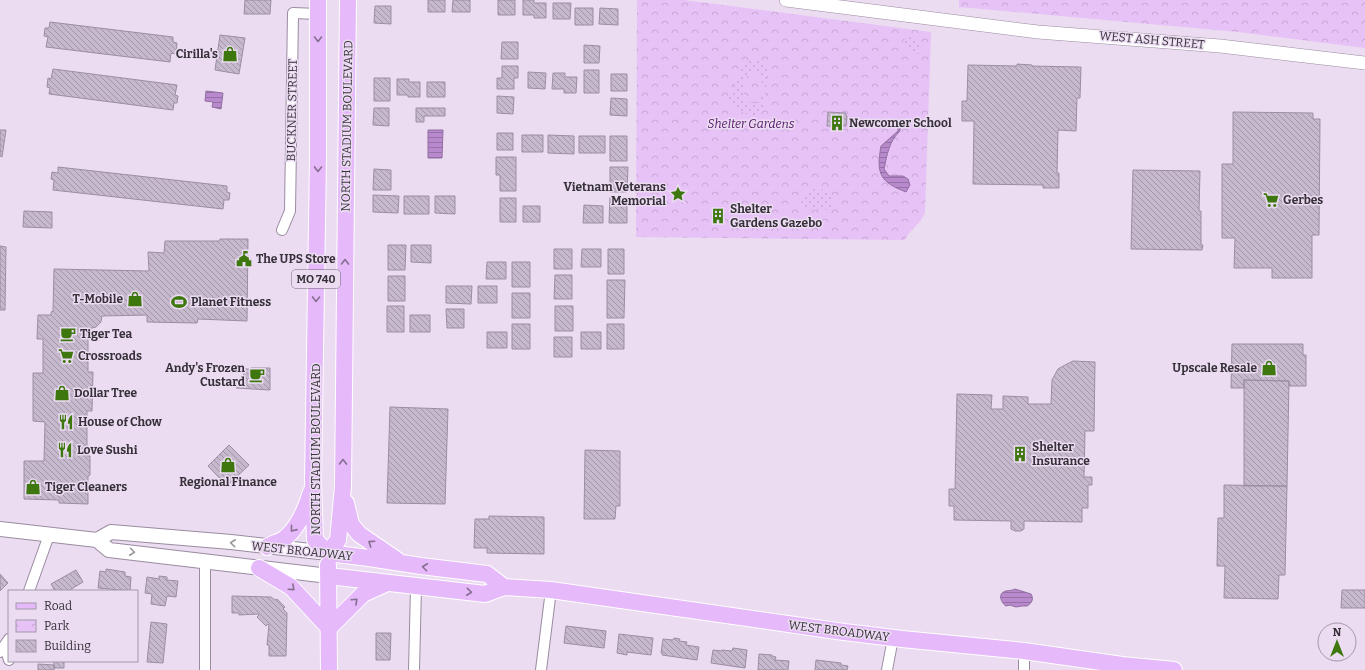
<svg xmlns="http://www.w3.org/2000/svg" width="1365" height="670" viewBox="0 0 1365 670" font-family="Bitter,serif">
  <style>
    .park { fill: url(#park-crowns) }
    .garden { fill: url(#garden-dots) }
    .water { fill: url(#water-rules); stroke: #916fa0 }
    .building { fill: url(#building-back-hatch); stroke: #9c8ea2 }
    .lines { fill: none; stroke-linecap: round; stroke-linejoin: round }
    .minor-casing { stroke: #9a8ca0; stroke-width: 12 }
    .tertiary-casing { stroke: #9a8ca0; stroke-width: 14 }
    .secondary-casing { stroke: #9a8ca0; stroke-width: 16 }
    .primary-casing { stroke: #fff; stroke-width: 18 }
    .minor { stroke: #fff; stroke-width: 10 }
    .tertiary { stroke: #fff; stroke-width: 13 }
    .secondary { stroke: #fff; stroke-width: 14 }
    .primary { stroke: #e6b9fa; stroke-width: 16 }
    .oneway { stroke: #856e90 }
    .oneway2 { stroke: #9a989c }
    .labels { text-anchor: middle; stroke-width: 3; stroke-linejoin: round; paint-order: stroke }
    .shield { fill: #ebdcf2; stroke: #6c6470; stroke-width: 1 }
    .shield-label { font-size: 11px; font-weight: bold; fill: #363139 }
    .street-label { font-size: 12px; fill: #363139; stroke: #ebdcf2 }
    .poi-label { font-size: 12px; font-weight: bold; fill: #363139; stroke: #ebdcf2; text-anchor: start }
    .park-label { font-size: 12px; font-style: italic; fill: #511666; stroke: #ebdcf2 }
  </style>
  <defs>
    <pattern id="park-crowns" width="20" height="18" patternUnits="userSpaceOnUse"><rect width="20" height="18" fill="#e7c2f7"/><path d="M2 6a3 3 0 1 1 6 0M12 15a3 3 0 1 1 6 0" fill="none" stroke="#c7a7d4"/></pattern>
    <pattern id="garden-dots" width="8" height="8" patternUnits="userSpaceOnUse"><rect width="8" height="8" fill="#e7c2f7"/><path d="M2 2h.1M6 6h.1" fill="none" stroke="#c7a7d4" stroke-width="1.8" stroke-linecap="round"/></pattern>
    <pattern id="water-rules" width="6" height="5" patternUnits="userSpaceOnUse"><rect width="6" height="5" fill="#b889cc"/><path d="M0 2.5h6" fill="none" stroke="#9671a7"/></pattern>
    <pattern id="building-back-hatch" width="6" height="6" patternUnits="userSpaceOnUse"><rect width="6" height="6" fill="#c7b9cd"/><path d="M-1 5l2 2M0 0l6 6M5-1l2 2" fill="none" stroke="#a297a7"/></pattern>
  </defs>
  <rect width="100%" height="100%" fill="#ebdcf2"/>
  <path class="park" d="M 637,0 L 684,0 L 931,32 L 925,212 C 921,225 911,227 905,240 L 636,237 Z
    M 959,0 L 1365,0 L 1365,48 L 1238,32 L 959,7 Z"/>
  <path class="garden" d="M 905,36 C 913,36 921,45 922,53 L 918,54 L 914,54 L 910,47 L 904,42 Z
    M 749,60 L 763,62 L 768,68 L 766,89 L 761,88 L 761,85 L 762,79 C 759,70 747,72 745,80 C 743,85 744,92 744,97 C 748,103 756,106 761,100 L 760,93 L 761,91 L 766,92 L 765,104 L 762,111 C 758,113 757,115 753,116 C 747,116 729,105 728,99 L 742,67 L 745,63 Z
    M 814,189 C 829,190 833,195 835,209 L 822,210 L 801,209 L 802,197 Z"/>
  <path class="water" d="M 206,91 L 223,93 L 221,109 L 212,107 L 213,102 L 205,101 Z
    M 894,119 L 900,127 L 900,131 C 889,141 887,155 884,169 L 889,176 L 903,176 L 908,179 L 910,185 L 906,192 C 880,182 876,174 881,146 L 898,131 L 898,127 L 893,120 Z
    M 428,130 L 443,130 L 442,158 L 428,158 Z
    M 1015,589 L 1031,594 C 1034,599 1032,603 1027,606 L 1022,606 L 1016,607 L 1010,605 L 1006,606 C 1001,603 997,593 1006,591 C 1010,590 1011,591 1015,589 Z"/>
  <path class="building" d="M 245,0 L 271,0 L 270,14 L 244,14 Z
    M 428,0 L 445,0 L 445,12 L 428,12 Z
    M 453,0 L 470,0 L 470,12 L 452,12 Z
    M 498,0 L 515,0 L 515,15 L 498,15 Z
    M 523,0 L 534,0 L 534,3 L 546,3 L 546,18 L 534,18 L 534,15 L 523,15 Z
    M 553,3 L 571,3 L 570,19 L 553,19 Z
    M 375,6 L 391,6 L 391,24 L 374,23 Z
    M 575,8 L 593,8 L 593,25 L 575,25 Z
    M 600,8 L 618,9 L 618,25 L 599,24 Z
    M 50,22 L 173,37 L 173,42 L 177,43 L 176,54 L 171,53 L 170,62 L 46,47 L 48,37 L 44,36 L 45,28 L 49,28 Z
    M 220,35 L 245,38 L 239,74 L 215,70 Z
    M 502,42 L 518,42 L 518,59 L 501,59 Z
    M 584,45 L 600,46 L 599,63 L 584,63 Z
    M 1017,64 L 1032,65 L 1032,66 L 1081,67 L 1080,98 L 1077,98 L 1076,131 L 1058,130 L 1057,173 L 1059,173 L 1059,188 L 1043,188 L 1043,185 L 973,184 L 974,121 L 962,121 L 962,101 L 967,101 L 968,65 L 1017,66 Z
    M 502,66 L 518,66 L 518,78 L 514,78 L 514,89 L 497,89 L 497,78 L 502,78 Z
    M 53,69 L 177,85 L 175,95 L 178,96 L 177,103 L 174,103 L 173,110 L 49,94 L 50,88 L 47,87 L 48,78 L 51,79 Z
    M 584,70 L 599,70 L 599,93 L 584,93 Z
    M 528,72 L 546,73 L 545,89 L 528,88 Z
    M 553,73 L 565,73 L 565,77 L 577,77 L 576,93 L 564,93 L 564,89 L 552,89 Z
    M 611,74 L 627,74 L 627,91 L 611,91 Z
    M 374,78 L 390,78 L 390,101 L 374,101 Z
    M 397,79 L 409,79 L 409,82 L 420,82 L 420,97 L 408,97 L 408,95 L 397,95 Z
    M 427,82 L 445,82 L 445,97 L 427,97 Z
    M 497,96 L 514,97 L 513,114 L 497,113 Z
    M 611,98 L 627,99 L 627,116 L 610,115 Z
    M 374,108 L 389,108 L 389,126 L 373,125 Z
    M 416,108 L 445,108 L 445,116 L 424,116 L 424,122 L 416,122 Z
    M 828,112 L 846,113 L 846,116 L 847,116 L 846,126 L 827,126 Z
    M 1233,112 L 1313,113 L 1313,119 L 1320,119 L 1319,235 L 1312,235 L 1312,278 L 1272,278 L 1272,268 L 1234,268 L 1235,238 L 1222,238 L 1222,164 L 1233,164 Z
    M 0,130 L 6,130 L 2,157 L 0,156 Z
    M 497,133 L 513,133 L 513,150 L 497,150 Z
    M 522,135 L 543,135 L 543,152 L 522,152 Z
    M 548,135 L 574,136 L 574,154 L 548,153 Z
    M 579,136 L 605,136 L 605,153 L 579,153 Z
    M 610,136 L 627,136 L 627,161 L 610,161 Z
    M 496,157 L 516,157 L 516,191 L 500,191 L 500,175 L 496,175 Z
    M 58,167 L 227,186 L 227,192 L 230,193 L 229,200 L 224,200 L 223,209 L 53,190 L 54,180 L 51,179 L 52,172 L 58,173 Z
    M 610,167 L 628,167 L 627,192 L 610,192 Z
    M 374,169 L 391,170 L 391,190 L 373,190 Z
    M 1133,170 L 1200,171 L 1199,211 L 1201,211 L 1201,245 L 1203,245 L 1202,250 L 1131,249 Z
    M 373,195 L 399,196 L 398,213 L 373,212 Z
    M 404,196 L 429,196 L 429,214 L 404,214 Z
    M 435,196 L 455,196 L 455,214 L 435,213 Z
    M 610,197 L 627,198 L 627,223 L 609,223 Z
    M 500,198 L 516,198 L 516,222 L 500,222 Z
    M 584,205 L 603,206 L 603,223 L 583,223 Z
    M 523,206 L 540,206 L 540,222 L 523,222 Z
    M712 216a6 6 0 1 1 12 0a6 6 0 1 1-12 0Z
    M 24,211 L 52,212 L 52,228 L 23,227 Z
    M 220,239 L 248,239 L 247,321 L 198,319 L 197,323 L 147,322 L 147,315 L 102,316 L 101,322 L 96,327 L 88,329 L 88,372 L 93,372 L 92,411 L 87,411 L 87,456 L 90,456 L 90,475 L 88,476 L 88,504 L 59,503 L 59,500 L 24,499 L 24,461 L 44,461 L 45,422 L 33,421 L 33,373 L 43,373 L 43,339 L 37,339 L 38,315 L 51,315 L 51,312 L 53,311 L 54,269 L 149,271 L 148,252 L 164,253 L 165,241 L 219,241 Z
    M 388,245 L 406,245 L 405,270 L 388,270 Z
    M 411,245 L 431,245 L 431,263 L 411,262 Z
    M 0,246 L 6,247 L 5,310 L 0,310 Z
    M 554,249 L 572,249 L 572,269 L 554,269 Z
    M 582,249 L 601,249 L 601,267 L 581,267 Z
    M 608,249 L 624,249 L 624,274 L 608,274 Z
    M 487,262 L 506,262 L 506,279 L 486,279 Z
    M 512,262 L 530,262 L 530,287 L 512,287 Z
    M 555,275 L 572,275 L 572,299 L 554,299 Z
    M 388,276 L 405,276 L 405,301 L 388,301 Z
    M 607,280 L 625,280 L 624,318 L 607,318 Z
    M 446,286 L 472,286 L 471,304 L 446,303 Z
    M 478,286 L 497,286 L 497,303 L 478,303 Z
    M 512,293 L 530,293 L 530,318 L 512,318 Z
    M 387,306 L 404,306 L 404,332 L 387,332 Z
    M 555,306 L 573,306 L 573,331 L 555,331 Z
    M 446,309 L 464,309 L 464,328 L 447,328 Z
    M 410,315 L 430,315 L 430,332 L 410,332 Z
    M 512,324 L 530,324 L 530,349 L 512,349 Z
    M 607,324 L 624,324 L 624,349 L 607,349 Z
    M 487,332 L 507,332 L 507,348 L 487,348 Z
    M 581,332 L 601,332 L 601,349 L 581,349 Z
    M 554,337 L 572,337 L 572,357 L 554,357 Z
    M 1232,344 L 1303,344 L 1303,355 L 1306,355 L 1306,386 L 1289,386 L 1289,381 L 1244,380 L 1244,388 L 1231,388 Z
    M 1073,361 L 1095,362 L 1094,431 L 1085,431 L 1084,477 L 1092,477 L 1092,485 L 1088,485 L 1088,508 L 1082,508 L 1082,522 L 1024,521 L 1024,529 L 1021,531 L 1015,531 L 1011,529 L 1011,521 L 954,520 L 954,506 L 949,506 L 949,489 L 955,489 L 957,394 L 992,395 L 991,409 L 1003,409 L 1003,396 L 1028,397 L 1028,404 L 1051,404 L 1052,380 L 1058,369 L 1065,365 Z
    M 251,368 L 270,368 L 270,390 L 236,388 L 236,382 L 243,382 L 244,369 L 251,369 Z
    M 1244,380 L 1289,381 L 1287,486 L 1244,486 Z
    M 390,407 L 448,409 L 445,504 L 387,503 Z
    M 229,445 L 249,465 L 227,486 L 208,466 Z
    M 585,450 L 620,451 L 620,506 L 616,506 L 615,519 L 584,519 Z
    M 1224,485 L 1287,486 L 1285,575 L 1279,575 L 1278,599 L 1224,598 L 1225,566 L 1217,566 L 1218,518 L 1224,518 Z
    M 489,516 L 544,517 L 544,554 L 487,553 L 487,548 L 474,548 L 475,519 L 489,519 Z
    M 106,569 L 125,572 L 125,576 L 131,577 L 130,591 L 98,588 L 100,571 L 106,572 Z
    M 76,570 L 83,582 L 68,591 L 55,591 L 51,584 Z
    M 0,574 L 8,583 L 0,591 Z
    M 159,576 L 167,577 L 167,580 L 178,581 L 176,597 L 167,596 L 165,606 L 151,604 L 152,594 L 145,593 L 147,577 L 159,579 Z
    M 1342,590 L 1365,590 L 1365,608 L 1341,608 Z
    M 232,596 L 271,597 L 275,600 L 277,599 L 285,607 L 283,609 L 287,613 L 286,656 L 269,656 L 269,645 L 267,645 L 269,625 L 268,624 L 266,626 L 257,617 L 259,615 L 258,614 L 239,615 L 239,613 L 232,613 Z
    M 151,622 L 167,624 L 163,663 L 147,662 Z
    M 566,626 L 606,631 L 604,648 L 564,643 Z
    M 376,633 L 391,633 L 390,660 L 376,660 Z
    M 619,634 L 653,638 L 651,655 L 627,652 L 627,655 L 617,653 Z
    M 674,638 L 680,639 L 679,641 L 687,642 L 686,645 L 699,647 L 697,660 L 662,655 L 663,653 L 661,653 L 663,639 L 673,640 Z
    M 733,648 L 747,650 L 745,668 L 711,663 L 713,650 L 722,651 L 722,650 L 732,651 Z
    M 759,654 L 772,655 L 772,656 L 776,657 L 775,660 L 789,661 L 788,670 L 758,670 Z
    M 816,660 L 841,663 L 841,665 L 848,666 L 847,670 L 815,670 Z
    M 54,661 L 64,661 L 64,668 L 54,668 Z
    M 38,664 L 54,665 L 54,670 L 38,670 Z"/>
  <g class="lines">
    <defs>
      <path id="minor" d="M 282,230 L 290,211 L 293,13 L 318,14
        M 205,561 L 205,670
        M 29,591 L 49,535
        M 5,646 L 9,660
        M 0,652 L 9,639
        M 414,670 L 416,587
        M 541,670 L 551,590
        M 887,670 L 893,638
        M 1024,670 L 1024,651"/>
      <path id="tertiary" d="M 786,0 L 1038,32 L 1220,46 L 1365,63"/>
      <path id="secondary" d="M 0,529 L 97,540 L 111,532 L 231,542 L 328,553
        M 97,540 L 109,550 L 329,576"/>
      <path id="primary" d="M 318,0 L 318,159 L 313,481 L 315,540 L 328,553
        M 346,503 L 351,524 L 359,534 L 397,560
        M 267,547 C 272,544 279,542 284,539 C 298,528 306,509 311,492
        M 328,553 L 338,540 L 343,486 L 348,0
        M 328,553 L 369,558 L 421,566 L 487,574 L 504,587
        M 328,565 L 329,670
        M 259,568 L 291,587 L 329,628
        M 329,576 L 485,594 L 504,587 L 551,590 L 844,632 L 902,639 L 1024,651 L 1122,665 L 1174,670
        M 329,628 L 363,594 L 387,583"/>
    </defs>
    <use href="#minor" class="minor-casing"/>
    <use href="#tertiary" class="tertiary-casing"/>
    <use href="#secondary" class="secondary-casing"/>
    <use href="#primary" class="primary-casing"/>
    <use href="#minor" class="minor"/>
    <use href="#tertiary" class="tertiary"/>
    <use href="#secondary" class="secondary"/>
    <use href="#primary" class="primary"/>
  </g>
  <defs><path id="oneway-chevron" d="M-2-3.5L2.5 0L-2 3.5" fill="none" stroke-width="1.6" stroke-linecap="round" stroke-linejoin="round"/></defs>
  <g class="oneway">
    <use href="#oneway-chevron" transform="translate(318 39) rotate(90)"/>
    <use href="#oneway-chevron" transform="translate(318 169) rotate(91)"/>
    <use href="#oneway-chevron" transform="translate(345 262) rotate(-89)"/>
    <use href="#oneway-chevron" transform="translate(316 299) rotate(91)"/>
    <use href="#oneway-chevron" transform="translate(343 462) rotate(-89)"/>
    <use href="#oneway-chevron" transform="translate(293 529) rotate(129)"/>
    <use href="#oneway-chevron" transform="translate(371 543) rotate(-146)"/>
    <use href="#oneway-chevron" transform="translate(425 567) rotate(-173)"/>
    <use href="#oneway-chevron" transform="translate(292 588) rotate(42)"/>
    <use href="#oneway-chevron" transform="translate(469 592) rotate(6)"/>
    <use href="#oneway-chevron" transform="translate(355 601) rotate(-43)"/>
  </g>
  <g class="oneway2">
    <use href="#oneway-chevron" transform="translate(233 543) rotate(-174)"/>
    <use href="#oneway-chevron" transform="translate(132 552) rotate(7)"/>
  </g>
  <defs>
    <symbol id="shop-bare" viewBox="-9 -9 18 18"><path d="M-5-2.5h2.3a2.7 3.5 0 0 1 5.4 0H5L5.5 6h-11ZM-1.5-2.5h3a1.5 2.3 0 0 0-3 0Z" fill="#3d770d" stroke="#ebdcf2" stroke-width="2.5" paint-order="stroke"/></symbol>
    <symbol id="building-bare" viewBox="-9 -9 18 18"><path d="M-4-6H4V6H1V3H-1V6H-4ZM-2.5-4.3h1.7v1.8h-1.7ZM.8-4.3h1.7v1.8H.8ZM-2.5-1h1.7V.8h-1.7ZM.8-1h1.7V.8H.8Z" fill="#3d770d" stroke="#ebdcf2" stroke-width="2.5" paint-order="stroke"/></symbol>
    <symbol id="sight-bare" viewBox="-9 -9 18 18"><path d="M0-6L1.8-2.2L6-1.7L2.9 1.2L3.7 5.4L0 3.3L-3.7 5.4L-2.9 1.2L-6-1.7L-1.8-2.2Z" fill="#3d770d" stroke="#ebdcf2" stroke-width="2.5" paint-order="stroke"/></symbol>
    <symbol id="supermarket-bare" viewBox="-9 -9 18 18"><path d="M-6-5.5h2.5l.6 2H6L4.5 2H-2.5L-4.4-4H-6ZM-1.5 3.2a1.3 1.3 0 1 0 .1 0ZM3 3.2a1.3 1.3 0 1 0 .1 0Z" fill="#3d770d" stroke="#ebdcf2" stroke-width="2.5" paint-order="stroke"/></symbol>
    <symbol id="civic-bare" viewBox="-9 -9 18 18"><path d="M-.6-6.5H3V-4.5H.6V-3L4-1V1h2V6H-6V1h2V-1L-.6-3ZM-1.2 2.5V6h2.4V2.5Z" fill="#3d770d" stroke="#ebdcf2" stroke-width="2.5" paint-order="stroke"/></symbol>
    <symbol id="stadium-bare" viewBox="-9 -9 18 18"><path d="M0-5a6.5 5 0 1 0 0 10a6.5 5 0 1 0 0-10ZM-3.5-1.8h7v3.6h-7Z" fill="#3d770d" stroke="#ebdcf2" stroke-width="2.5" paint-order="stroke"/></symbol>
    <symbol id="cafe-bare" viewBox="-9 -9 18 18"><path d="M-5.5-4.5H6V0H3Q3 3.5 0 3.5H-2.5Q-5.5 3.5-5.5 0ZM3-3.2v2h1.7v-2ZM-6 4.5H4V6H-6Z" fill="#3d770d" stroke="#ebdcf2" stroke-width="2.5" paint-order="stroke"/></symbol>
    <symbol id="restaurant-bare" viewBox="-9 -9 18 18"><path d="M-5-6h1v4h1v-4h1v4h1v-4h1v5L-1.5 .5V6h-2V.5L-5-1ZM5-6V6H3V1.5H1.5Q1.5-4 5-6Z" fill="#3d770d" stroke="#ebdcf2" stroke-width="2.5" paint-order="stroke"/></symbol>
  </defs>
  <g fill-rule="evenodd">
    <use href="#shop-bare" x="219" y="43" width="22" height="22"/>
    <use href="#building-bare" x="826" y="112" width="22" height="22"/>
    <use href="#sight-bare" x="667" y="183" width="22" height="22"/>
    <use href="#supermarket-bare" x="1260" y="189" width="22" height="22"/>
    <use href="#building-bare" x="707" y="205" width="22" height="22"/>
    <use href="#civic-bare" x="233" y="248" width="22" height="22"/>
    <use href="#shop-bare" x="124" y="288" width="22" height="22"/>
    <use href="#stadium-bare" x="168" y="291" width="22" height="22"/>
    <use href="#cafe-bare" x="57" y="323" width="22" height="22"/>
    <use href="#supermarket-bare" x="55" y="345" width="22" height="22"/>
    <use href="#shop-bare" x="1258" y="357" width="22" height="22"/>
    <use href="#cafe-bare" x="246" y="364" width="22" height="22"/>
    <use href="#shop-bare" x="51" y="382" width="22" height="22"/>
    <use href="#restaurant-bare" x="55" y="411" width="22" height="22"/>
    <use href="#restaurant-bare" x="54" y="439" width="22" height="22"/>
    <use href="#building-bare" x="1009" y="443" width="22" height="22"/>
    <use href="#shop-bare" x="217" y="454" width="22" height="22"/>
    <use href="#shop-bare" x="22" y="476" width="22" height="22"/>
  </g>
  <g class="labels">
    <rect class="shield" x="292" y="270" width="48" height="18" rx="3"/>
    <g class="shield-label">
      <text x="316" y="283">MO 740</text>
    </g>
    <g class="street-label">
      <text transform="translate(1152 40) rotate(5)" y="4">WEST ASH STREET</text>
      <text transform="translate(292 110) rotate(-89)" y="4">BUCKNER STREET</text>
      <text transform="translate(347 126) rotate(-89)" y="4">NORTH STADIUM BOULEVARD</text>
      <text transform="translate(316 449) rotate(-90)" y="4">NORTH STADIUM BOULEVARD</text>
      <text transform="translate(302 551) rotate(6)" y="4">WEST BROADWAY</text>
      <text transform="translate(839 631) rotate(7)" y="4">WEST BROADWAY</text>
    </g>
    <g class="poi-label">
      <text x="218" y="58" text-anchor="end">Cirilla's</text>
      <text x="849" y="127">Newcomer School</text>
      <text x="666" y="191" text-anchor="end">Vietnam Veterans<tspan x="666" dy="14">Memorial</tspan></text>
      <text x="1283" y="204">Gerbes</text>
      <text x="730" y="213">Shelter<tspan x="730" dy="14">Gardens Gazebo</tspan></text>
      <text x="256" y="263">The UPS Store</text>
      <text x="123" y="303" text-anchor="end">T-Mobile</text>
      <text x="191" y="306">Planet Fitness</text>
      <text x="80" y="338">Tiger Tea</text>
      <text x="78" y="360">Crossroads</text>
      <text x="245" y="372" text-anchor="end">Andy's Frozen<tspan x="245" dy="14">Custard</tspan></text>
      <text x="1257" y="372" text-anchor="end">Upscale Resale</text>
      <text x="74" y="397">Dollar Tree</text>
      <text x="78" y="426">House of Chow</text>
      <text x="1032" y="451">Shelter<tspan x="1032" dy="14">Insurance</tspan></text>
      <text x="77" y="454">Love Sushi</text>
      <text x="228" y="486" text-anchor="middle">Regional Finance</text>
      <text x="45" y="491">Tiger Cleaners</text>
    </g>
    <g class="park-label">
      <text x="751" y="128">Shelter Gardens</text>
    </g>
  </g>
  <rect x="8" y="590" width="130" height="72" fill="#ebdcf2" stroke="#a398a8"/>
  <rect x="16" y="603" width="20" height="6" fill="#e6b9fa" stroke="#a398a8"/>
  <text x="44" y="610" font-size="12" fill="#363139">Road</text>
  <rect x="16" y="620" width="20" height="12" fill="url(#park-crowns)" stroke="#a398a8"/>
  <text x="44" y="630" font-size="12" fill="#363139">Park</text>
  <rect x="16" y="640" width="20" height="12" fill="url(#building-back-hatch)" stroke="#a398a8"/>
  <text x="44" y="650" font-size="12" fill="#363139">Building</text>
  <g transform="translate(1337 642)"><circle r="19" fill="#ebdcf2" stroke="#a398a8"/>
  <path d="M0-3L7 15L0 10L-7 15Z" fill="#3d770d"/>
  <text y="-6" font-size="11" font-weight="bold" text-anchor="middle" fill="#363139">N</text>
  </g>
</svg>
